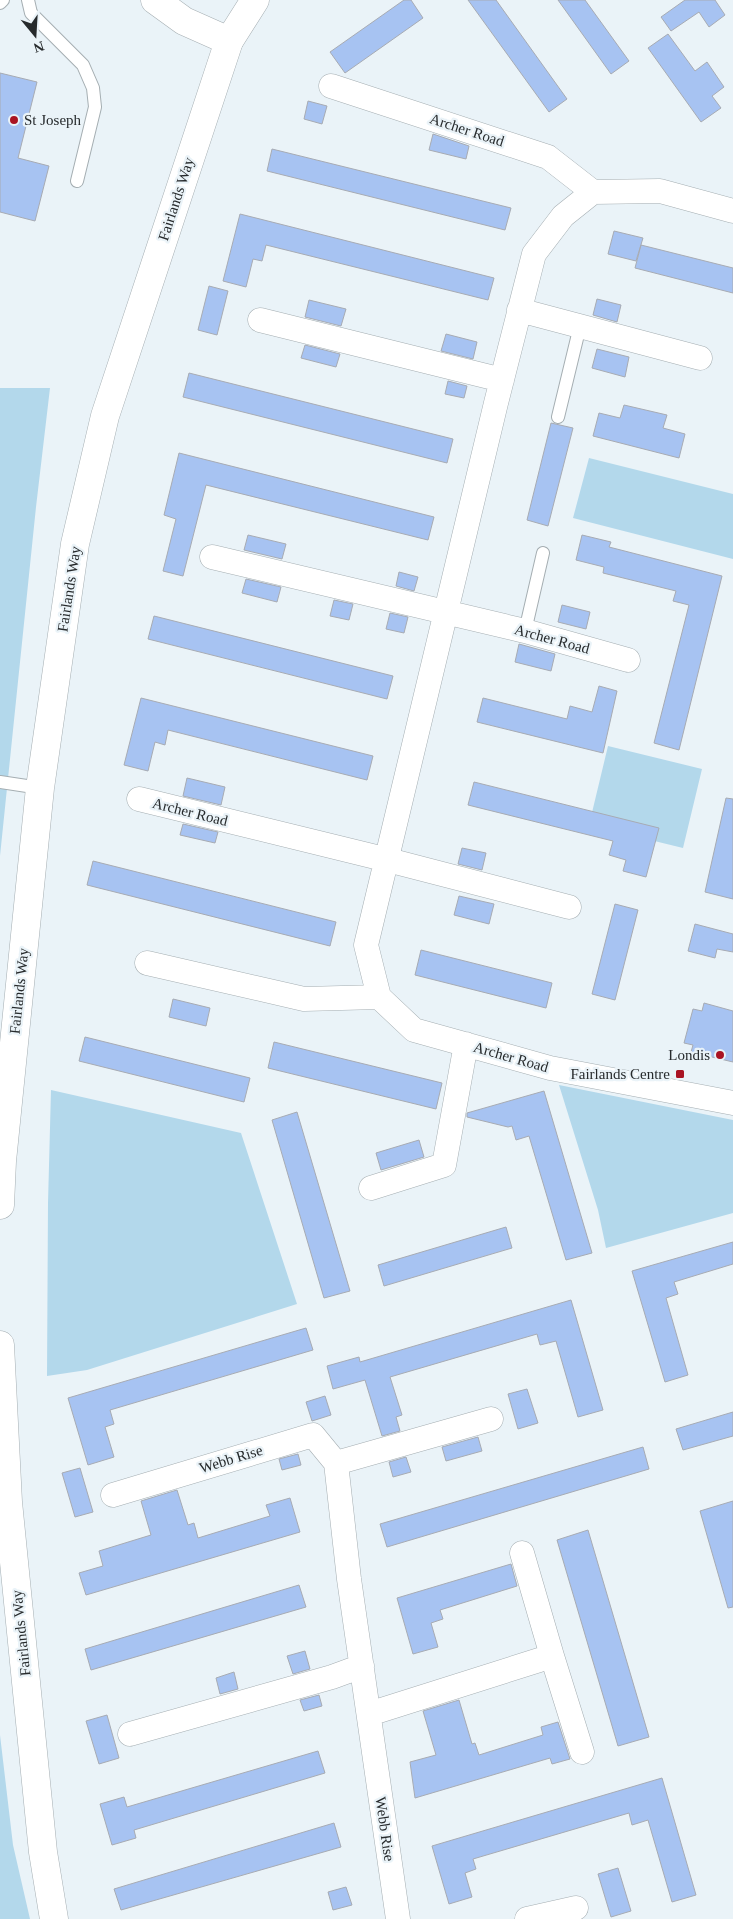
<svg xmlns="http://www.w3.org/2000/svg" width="733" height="1919" viewBox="0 0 733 1919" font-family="Georgia,serif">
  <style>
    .green { fill: #b3d8eb }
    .building { fill: #a7c3f2; stroke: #a7abb3 }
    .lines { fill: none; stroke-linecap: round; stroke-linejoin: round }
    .service-casing { stroke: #a5aeb2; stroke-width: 14 }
    .minor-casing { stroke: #a5aeb2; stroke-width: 25 }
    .tertiary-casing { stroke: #a5aeb2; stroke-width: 29 }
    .primary-casing { stroke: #a5aeb2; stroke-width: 29 }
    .service { stroke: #fff; stroke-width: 12 }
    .minor { stroke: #fff; stroke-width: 24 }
    .tertiary { stroke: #fff; stroke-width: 28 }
    .primary { stroke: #fff; stroke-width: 28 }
    .poi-dot { fill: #a91323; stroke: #eaf3f8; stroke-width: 2 }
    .labels { text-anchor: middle; stroke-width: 4.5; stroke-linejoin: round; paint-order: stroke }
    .poi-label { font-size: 15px; fill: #262a2c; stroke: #eaf3f8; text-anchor: end }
    .street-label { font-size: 15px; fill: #262a2c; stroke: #eaf3f8 }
  </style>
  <rect width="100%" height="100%" fill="#eaf3f8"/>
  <path class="green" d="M 0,388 L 50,388 L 36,507 L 0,856 Z
    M 589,458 L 733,494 L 733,559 L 573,518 Z
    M 608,746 L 702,769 L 683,848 L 589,825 Z
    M 559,1085 L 733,1120 L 733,1213 L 606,1248 L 598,1210 Z
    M 51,1090 L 241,1133 L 297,1304 L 87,1370 L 47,1376 L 48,1203 Z
    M 0,1735 L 13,1845 L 30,1919 L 0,1919 Z"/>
  <path class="building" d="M 404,0 L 411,0 L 423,18 L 345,73 L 330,52 Z
    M 468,0 L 496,0 L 567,99 L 549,112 Z
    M 558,0 L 585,0 L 629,61 L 611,74 Z
    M 685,0 L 715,0 L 725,15 L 709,27 L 699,12 L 671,31 L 661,17 Z
    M 668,34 L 695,71 L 707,62 L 724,87 L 712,96 L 721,108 L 701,122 L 648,48 Z
    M 0,73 L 37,82 L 18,158 L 49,166 L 35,221 L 0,212 Z
    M 308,101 L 327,106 L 322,124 L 304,119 Z
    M 433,134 L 469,146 L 466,159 L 429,150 Z
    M 272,149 L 511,208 L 505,230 L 267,171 Z
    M 240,214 L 494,278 L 488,300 L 266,245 L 262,261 L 253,259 L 246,287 L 223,281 Z
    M 614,231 L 643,238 L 636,261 L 608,254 Z
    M 641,245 L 733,268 L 733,293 L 635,268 Z
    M 209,286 L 228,291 L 217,335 L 198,330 Z
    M 597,299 L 621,305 L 617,322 L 593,315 Z
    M 309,300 L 346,309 L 341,326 L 305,317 Z
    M 446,334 L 477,342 L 473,359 L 441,351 Z
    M 305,345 L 340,354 L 336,367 L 301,358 Z
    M 597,349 L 629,357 L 625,377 L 592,368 Z
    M 189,373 L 453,439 L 447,463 L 183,397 Z
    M 448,381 L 467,386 L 464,398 L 445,394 Z
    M 624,405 L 667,415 L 663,428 L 685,434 L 679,458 L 593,436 L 599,413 L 620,418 Z
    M 551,423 L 573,428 L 548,526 L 527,520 Z
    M 179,453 L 434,517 L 428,540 L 206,485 L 183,576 L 163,571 L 176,519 L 164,515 Z
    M 248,535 L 286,544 L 282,559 L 244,550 Z
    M 582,535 L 611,542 L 609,547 L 722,576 L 679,750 L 654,743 L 689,605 L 673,601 L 676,591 L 603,573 L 604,567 L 576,560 Z
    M 399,572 L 418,577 L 414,591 L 396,586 Z
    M 246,579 L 281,587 L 277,602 L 242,593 Z
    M 334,600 L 353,604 L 349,620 L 330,616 Z
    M 562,605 L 590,612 L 586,629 L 558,622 Z
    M 390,613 L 408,617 L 404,633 L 386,629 Z
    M 154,616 L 393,676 L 387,699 L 148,639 Z
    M 519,644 L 555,654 L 551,671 L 515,662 Z
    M 599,686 L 617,691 L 603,753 L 477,722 L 483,698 L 567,719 L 570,706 L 592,712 Z
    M 141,698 L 373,756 L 367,780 L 168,730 L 165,745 L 155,742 L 148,771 L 124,765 Z
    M 187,778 L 225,787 L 221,805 L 183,796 Z
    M 474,782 L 659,828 L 646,877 L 623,871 L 626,860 L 609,855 L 613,841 L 468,805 Z
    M 726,798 L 733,799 L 733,899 L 705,892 Z
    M 183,824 L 218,832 L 215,843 L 180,835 Z
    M 462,848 L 486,853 L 482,870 L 458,864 Z
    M 93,861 L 336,922 L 330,946 L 87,885 Z
    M 459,896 L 494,904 L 489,924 L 454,915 Z
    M 615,904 L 638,910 L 615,1000 L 592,994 Z
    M 695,924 L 733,934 L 733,952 L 717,949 L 715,958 L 688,951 Z
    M 421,950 L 552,983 L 546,1008 L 415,975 Z
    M 173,999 L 210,1008 L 206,1026 L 169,1017 Z
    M 704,1003 L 733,1011 L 733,1062 L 691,1052 L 693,1045 L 684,1043 L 693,1009 L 702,1011 Z
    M 85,1037 L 250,1078 L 244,1102 L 79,1061 Z
    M 274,1042 L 442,1083 L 436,1109 L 268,1068 Z
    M 544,1091 L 592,1253 L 566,1260 L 529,1136 L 516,1140 L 512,1126 L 508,1127 L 467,1117 L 467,1113 Z
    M 297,1112 L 350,1291 L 324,1298 L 272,1120 Z
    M 419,1140 L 424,1157 L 381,1170 L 376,1153 Z
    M 506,1227 L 512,1248 L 384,1286 L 378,1265 Z
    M 733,1242 L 733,1264 L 674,1282 L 678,1294 L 666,1298 L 688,1375 L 665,1382 L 632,1271 Z
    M 571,1300 L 603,1410 L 578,1417 L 556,1341 L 540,1345 L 537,1334 L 390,1377 L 402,1415 L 396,1417 L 400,1431 L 382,1436 L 365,1380 L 333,1389 L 327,1366 L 359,1357 L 360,1362 Z
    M 306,1328 L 313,1350 L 110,1410 L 114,1424 L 105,1427 L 114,1457 L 88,1465 L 68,1398 Z
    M 527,1389 L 538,1423 L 518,1429 L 508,1394 Z
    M 325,1396 L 331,1415 L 312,1421 L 306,1402 Z
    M 733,1412 L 733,1436 L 683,1450 L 676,1429 Z
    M 478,1437 L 482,1451 L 446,1461 L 442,1447 Z
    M 643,1447 L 649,1469 L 387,1547 L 380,1524 Z
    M 298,1454 L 301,1465 L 282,1470 L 279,1459 Z
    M 406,1457 L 411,1472 L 393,1477 L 389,1462 Z
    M 80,1468 L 93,1512 L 75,1517 L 62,1473 Z
    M 177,1490 L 188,1525 L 194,1523 L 198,1538 L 270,1516 L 266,1505 L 290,1498 L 300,1532 L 86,1595 L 79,1573 L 103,1566 L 99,1551 L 151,1535 L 141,1501 Z
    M 733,1501 L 733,1607 L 728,1608 L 700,1511 Z
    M 588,1530 L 649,1737 L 618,1746 L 557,1540 Z
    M 511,1564 L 517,1586 L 440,1610 L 443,1619 L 431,1623 L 438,1647 L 413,1654 L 397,1598 Z
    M 299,1585 L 306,1607 L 91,1670 L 85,1649 Z
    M 305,1651 L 310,1669 L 293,1674 L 287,1656 Z
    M 234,1672 L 238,1689 L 220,1694 L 216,1678 Z
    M 319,1695 L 322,1706 L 304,1711 L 300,1700 Z
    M 459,1700 L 472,1744 L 475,1743 L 479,1755 L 543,1735 L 541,1727 L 558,1722 L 570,1759 L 552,1764 L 550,1758 L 415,1798 L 410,1762 L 436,1755 L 423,1711 Z
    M 107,1715 L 119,1758 L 99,1764 L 86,1721 Z
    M 318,1751 L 325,1773 L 134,1830 L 136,1838 L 112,1845 L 100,1804 L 124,1797 L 127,1807 Z
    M 662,1778 L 696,1895 L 672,1902 L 648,1820 L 632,1825 L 629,1813 L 473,1859 L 476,1869 L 465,1873 L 472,1897 L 449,1904 L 432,1846 Z
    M 334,1823 L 341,1847 L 121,1910 L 114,1889 Z
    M 618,1868 L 631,1911 L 611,1917 L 598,1874 Z
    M 346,1887 L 352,1905 L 333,1910 L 328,1892 Z"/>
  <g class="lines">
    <defs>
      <path id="service" d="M 28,0 L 31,13 L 83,65 L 93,88 L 95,107 L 77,181
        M 0,3 L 3,0
        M 558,417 L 580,326
        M 525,631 L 543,553
        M 0,782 L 40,788"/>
      <path id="minor" d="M 331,86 L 548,157 L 593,192
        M 733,211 L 660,191 L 593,192 L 563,216 L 534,254 L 496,403 L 366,945 L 379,997 L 414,1030 L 550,1068 L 733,1103
        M 519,310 L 700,358
        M 260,320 L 502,380
        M 212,557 L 525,631 L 628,660
        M 139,799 L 388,860 L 569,907
        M 147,963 L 304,999 L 379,997
        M 371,1188 L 444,1165 L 466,1044
        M 113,1495 L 313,1435 L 336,1463
        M 552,1656 L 582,1752
        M 369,1714 L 552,1656 L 522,1553
        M 130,1734 L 332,1677 L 362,1666
        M 398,1919 L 349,1579 L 336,1463 L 491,1419
        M 527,1919 L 576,1908"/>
      <path id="tertiary" d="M 155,0 L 184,21 L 229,41"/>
      <path id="primary" d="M 0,1205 L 2,1161 L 40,788 L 75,544 L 105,416 L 229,41 L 255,0
        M 0,1345 L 8,1502 L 43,1852 L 54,1919"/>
    </defs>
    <use href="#service" class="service-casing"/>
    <use href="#minor" class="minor-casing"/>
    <use href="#tertiary" class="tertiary-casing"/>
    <use href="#primary" class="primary-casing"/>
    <use href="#service" class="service"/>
    <use href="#minor" class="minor"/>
    <use href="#tertiary" class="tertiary"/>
    <use href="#primary" class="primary"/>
  </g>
  <g class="poi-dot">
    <circle cx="14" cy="120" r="5"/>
    <circle cx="720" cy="1055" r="5"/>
    <rect x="675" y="1069" width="10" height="10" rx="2.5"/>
  </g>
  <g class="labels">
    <g class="poi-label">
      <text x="24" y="125" text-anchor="start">St Joseph</text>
      <text x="710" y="1060">Londis</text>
      <text x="670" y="1079">Fairlands Centre</text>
    </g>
    <g class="street-label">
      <text transform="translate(467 130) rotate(18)" y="5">Archer Road</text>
      <text transform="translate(176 199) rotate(-72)" y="5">Fairlands Way</text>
      <text transform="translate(69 589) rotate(-81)" y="5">Fairlands Way</text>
      <text transform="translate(552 639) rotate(15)" y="5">Archer Road</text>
      <text transform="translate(190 812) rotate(14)" y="5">Archer Road</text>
      <text transform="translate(19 991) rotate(-84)" y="5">Fairlands Way</text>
      <text transform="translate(511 1057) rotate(16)" y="5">Archer Road</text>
      <text transform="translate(231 1459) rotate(-17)" y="5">Webb Rise</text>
      <text transform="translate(21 1633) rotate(-96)" y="5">Fairlands Way</text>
      <text transform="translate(385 1829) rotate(82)" y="5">Webb Rise</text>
    </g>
  </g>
  <g transform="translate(35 35) rotate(162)" stroke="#eaf3f8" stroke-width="4" paint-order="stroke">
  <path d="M0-4L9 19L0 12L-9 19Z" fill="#262a2c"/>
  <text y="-8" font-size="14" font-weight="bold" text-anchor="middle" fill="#262a2c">N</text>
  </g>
</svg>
